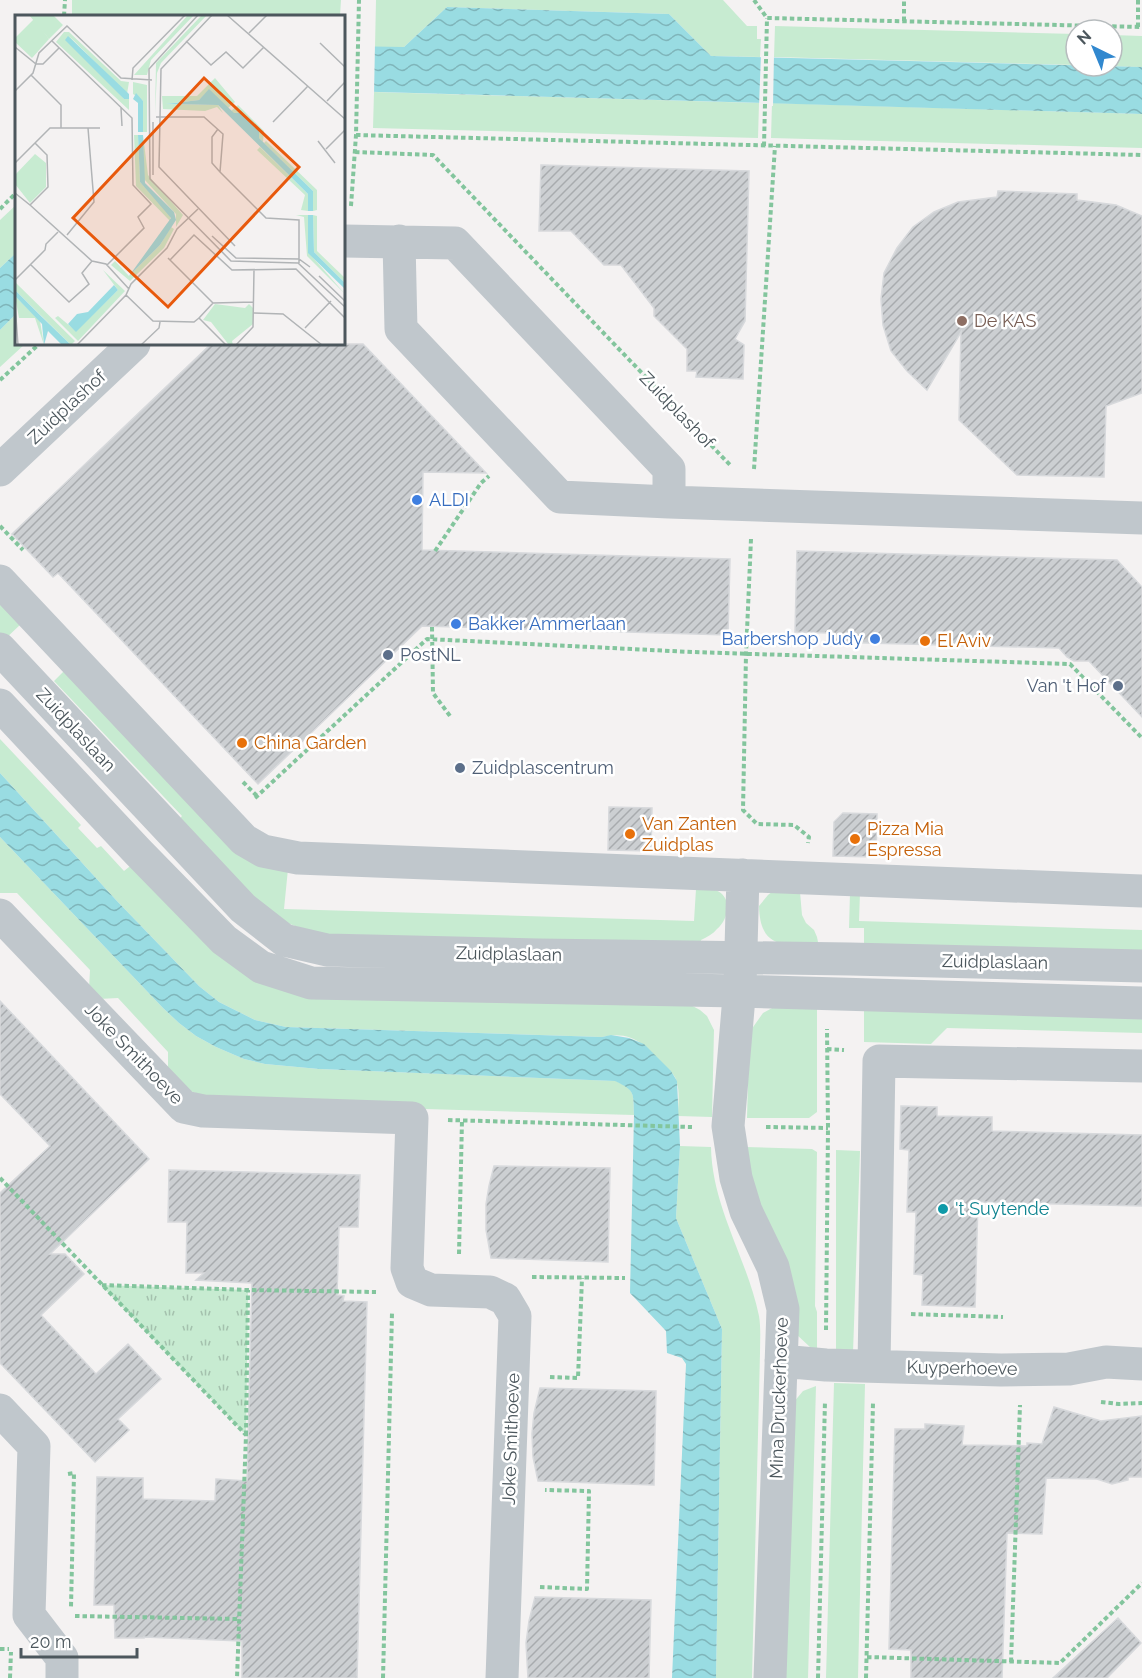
<svg xmlns="http://www.w3.org/2000/svg" width="1142" height="1678" viewBox="0 0 1142 1678" font-family="Raleway,sans-serif">
  <style>
    .grass { fill: #c7ebd1 }
    .park { fill: url(#park-tufts) }
    .water { fill: url(#water-waves) }
    .pier { fill: #f4f2f2 }
    .building { fill: url(#building-hatch); stroke: #d7d9dc; stroke-width: 1.5 }
    .lines { fill: none; stroke-linecap: round; stroke-linejoin: round }
    .path { stroke: #83c59d; stroke-width: 4; stroke-dasharray: 4.5 3; stroke-linecap: butt }
    .minor { stroke: #c0c7cc; stroke-width: 33 }
    .education-dot { fill: #8d6e63; stroke: #fff; stroke-width: 2 }
    .shop-dot { fill: #3f7fe0; stroke: #fff; stroke-width: 2 }
    .food-dot { fill: #e8710a; stroke: #fff; stroke-width: 2 }
    .service-dot { fill: #5c6f8a; stroke: #fff; stroke-width: 2 }
    .culture-dot { fill: #0f9aa8; stroke: #fff; stroke-width: 2 }
    .labels { text-anchor: middle; stroke-width: 5; stroke-linejoin: round; paint-order: stroke }
    .education-label { font-size: 18px; fill: #785e54; stroke: #fff; text-anchor: start }
    .street-label { font-size: 18px; fill: #4c575d; stroke: #fff }
    .shop-label { font-size: 18px; fill: #366cbe; stroke: #fff; text-anchor: start }
    .food-label { font-size: 18px; fill: #c56008; stroke: #fff; text-anchor: start }
    .service-label { font-size: 18px; fill: #4e5e75; stroke: #fff; text-anchor: start }
    .culture-label { font-size: 18px; fill: #0d838f; stroke: #fff; text-anchor: start }
    .inset-road { fill: none; stroke: #b1b4b6; stroke-width: 1.5 }
    .view { fill: #e8590c; fill-opacity: 0.15; stroke: #e8590c; stroke-width: 3 }
    .inset-edge { fill: none; stroke: #4c575d; stroke-width: 3 }
  </style>
  <defs>
    <pattern id="park-tufts" width="24" height="20" patternUnits="userSpaceOnUse" patternTransform="scale(1.5)"><rect width="24" height="20" fill="#c7ebd1"/><path d="M3 7l-1-3M5 7V3M7 7l1-3M15 17l-1-3M17 17v-4M19 17l1-3" fill="none" stroke="#a4c1ad"/></pattern>
    <pattern id="water-waves" width="16" height="10" patternUnits="userSpaceOnUse" patternTransform="scale(1.5)"><rect width="16" height="10" fill="#99dce2"/><path d="M0 5q4-4 8 0t8 0" fill="none" stroke="#7fb5ba"/></pattern>
    <pattern id="building-hatch" width="6" height="6" patternUnits="userSpaceOnUse" patternTransform="scale(1.5)"><rect width="6" height="6" fill="#cccfd2"/><path d="M-1 1l2-2M0 6l6-6M5 7l2-2" fill="none" stroke="#a8abae"/></pattern>
  </defs>
  <rect width="100%" height="100%" fill="#f4f2f2"/>
  <path class="grass" d="M 72,0 L 341,0 L 340,16 L 72,16 Z
    M 376,0 L 723,0 L 747,26 L 757,26 L 757,39 L 761,39 L 760,57 L 711,56 L 669,14 L 447,7 L 404,47 L 375,47 Z
    M 775,26 L 1076,34 L 1076,65 L 774,57 Z
    M 1112,35 L 1142,36 L 1142,67 L 1099,66 L 1112,66 Z
    M 374,92 L 759,103 L 758,138 L 373,128 Z
    M 772,103 L 1142,114 L 1142,148 L 771,138 Z
    M 16,205 L 16,253 L 0,268 L 0,220 Z
    M 16,314 L 16,344 L 25,344 L 0,367 L 0,330 Z
    M 0,602 L 21,624 L 3,641 L 0,638 Z
    M 65,670 L 288,869 L 284,909 L 694,921 L 696,889 C 702,889 709,888 715,890 C 733,896 729,919 717,929 C 713,934 707,937 701,940 L 700,944 L 326,934 L 303,929 L 282,921 L 262,909 L 176,823 L 182,816 L 54,681 Z
    M 0,739 L 81,825 L 78,828 L 97,848 L 101,846 L 124,871 L 134,863 L 244,969 L 685,1002 L 700,1010 L 707,1016 L 714,1030 L 712,1117 L 678,1116 C 678,1105 680,1093 677,1083 C 676,1075 668,1069 663,1064 C 645,1045 632,1030 602,1037 L 286,1027 L 255,1020 L 219,1002 L 199,986 L 116,900 L 0,773 Z
    M 0,837 L 163,1008 L 179,1023 L 196,1036 L 216,1047 L 244,1059 L 265,1064 L 319,1069 L 616,1081 C 636,1091 633,1093 634,1115 L 425,1109 L 210,1098 L 187,1090 L 168,1073 L 168,1052 L 118,998 L 99,999 L 89,989 L 90,970 L 17,893 L 0,893 Z
    M 773,891 L 800,892 L 802,915 L 806,923 L 814,930 L 817,937 L 819,947 C 785,944 760,950 759,906 L 768,895 Z
    M 850,893 L 860,893 L 859,921 L 1142,930 L 1142,956 L 864,949 L 864,928 L 849,928 Z
    M 774,1007 L 817,1007 L 817,1112 L 809,1118 L 747,1118 L 749,1043 L 751,1030 L 763,1013 Z
    M 864,1007 L 1142,1014 L 1142,1033 L 947,1028 L 931,1044 L 864,1042 Z
    M 680,1146 L 711,1147 C 712,1207 747,1258 759,1316 C 761,1328 760,1341 760,1353 L 752,1678 L 716,1678 L 722,1329 L 676,1218 Z
    M 745,1147 L 812,1149 L 817,1152 L 815,1306 L 817,1312 L 817,1350 L 810,1347 L 795,1333 L 755,1204 Z
    M 836,1150 L 860,1151 L 853,1353 L 836,1352 Z
    M 834,1383 L 865,1384 L 858,1678 L 826,1678 Z
    M 816,1386 L 808,1678 L 785,1678 L 793,1403 L 803,1391 Z"/>
  <path class="park" d="M 101,1285 L 248,1290 L 246,1435 Z"/>
  <path class="water" d="M 447,7 L 669,14 L 711,56 L 1142,67 L 1142,114 L 344,91 L 344,46 L 404,47 Z
    M 16,253 L 16,314 L 0,330 L 0,268 Z
    M 0,773 L 116,900 L 199,986 L 219,1002 L 255,1020 L 286,1027 L 602,1037 L 611,1035 L 629,1038 L 644,1044 L 671,1071 L 677,1081 L 680,1146 L 676,1218 L 722,1329 L 716,1678 L 672,1678 L 686,1364 L 682,1358 L 667,1353 L 666,1331 L 630,1293 L 634,1115 C 633,1093 636,1091 615,1081 L 319,1069 L 265,1064 L 244,1059 L 216,1047 L 196,1036 L 179,1023 L 163,1008 L 0,837 Z"/>
  <path class="pier" d="M 344,43 L 375,44 L 374,95 L 344,94 Z
    M 761,54 L 774,54 L 773,106 L 759,106 Z"/>
  <path class="building" d="M 541,165 L 749,171 L 745,321 L 735,339 L 744,345 L 743,379 L 696,377 L 697,371 L 687,371 L 687,349 L 654,316 L 654,308 L 621,265 L 604,265 L 571,231 L 539,231 Z
    M 998,191 L 1077,194 L 1077,200 L 1116,205 L 1142,216 L 1142,393 L 1106,406 L 1104,477 L 1017,475 L 959,420 L 961,332 L 927,390 L 907,371 L 891,351 L 883,325 L 881,299 L 884,273 L 897,248 L 913,227 L 934,212 L 958,202 L 997,197 Z
    M 211,344 L 363,344 L 486,473 L 423,472 L 422,550 L 730,559 L 728,635 L 422,626 L 258,784 L 58,573 L 53,577 L 12,534 Z
    M 797,551 L 1117,560 L 1142,587 L 1142,717 L 1089,661 L 1074,661 L 1067,657 L 1059,648 L 830,642 L 830,633 L 795,632 Z
    M 609,807 L 652,808 L 651,851 L 608,850 Z
    M 843,813 L 877,814 L 876,857 L 833,856 L 834,822 Z
    M 0,1001 L 149,1159 L 50,1254 L 65,1254 L 84,1274 L 41,1315 L 96,1374 L 128,1344 L 161,1379 L 118,1419 L 129,1430 L 95,1462 L 0,1363 L 0,1193 L 50,1146 L 0,1094 Z
    M 901,1106 L 937,1107 L 937,1116 L 992,1117 L 992,1131 L 1142,1135 L 1142,1206 L 978,1202 L 975,1307 L 922,1305 L 923,1275 L 914,1274 L 916,1212 L 907,1212 L 909,1150 L 900,1149 Z
    M 494,1166 L 610,1168 L 608,1262 L 491,1258 L 486,1230 L 486,1204 L 489,1186 Z
    M 169,1170 L 360,1175 L 358,1227 L 339,1227 L 337,1295 L 344,1296 L 343,1301 L 367,1302 L 357,1678 L 242,1678 L 242,1641 L 144,1637 L 144,1638 L 115,1638 L 114,1605 L 94,1605 L 97,1477 L 143,1478 L 143,1499 L 215,1501 L 216,1479 L 247,1481 L 252,1283 L 196,1280 L 204,1273 L 186,1273 L 187,1222 L 168,1222 Z
    M 540,1388 L 656,1391 L 654,1485 L 538,1481 L 533,1457 L 532,1434 L 534,1413 Z
    M 1054,1407 L 1101,1421 L 1142,1416 L 1142,1477 L 1128,1477 L 1128,1480 L 1112,1484 L 1097,1479 L 1046,1478 L 1042,1534 L 1007,1533 L 1002,1678 L 911,1678 L 911,1650 L 889,1649 L 895,1429 L 925,1429 L 925,1424 L 964,1426 L 962,1445 L 1027,1446 L 1027,1443 L 1042,1444 Z
    M 535,1597 L 651,1600 L 649,1678 L 528,1678 L 526,1643 L 529,1621 Z
    M 1118,1618 L 1141,1643 L 1107,1678 L 1053,1678 Z"/>
  <g class="lines">
    <path class="path" d="M 754,0 L 767,18 L 1142,27
      M 64,16 L 65,0
      M 904,21 L 904,0
      M 1138,27 L 1138,0
      M 356,135 L 1142,155
      M 764,146 L 767,18
      M 355,152 L 433,155 L 731,466
      M 351,206 L 356,135 L 359,0
      M 0,209 L 16,193
      M 0,380 L 39,344
      M 754,469 L 775,146
      M 0,526 L 23,550
      M 751,539 L 746,654 L 743,810 L 757,824 L 794,825 L 809,837 L 808,843
      M 435,551 L 481,483 L 489,476
      M 432,627 L 433,693 L 450,716
      M 243,782 L 257,796
      M 255,798 L 427,639 L 692,652 L 1070,664 L 1142,738
      M 827,1049 L 844,1050
      M 448,1120 L 692,1127
      M 766,1127 L 828,1128
      M 0,1178 L 246,1435 L 237,1678
      M 459,1254 L 462,1120
      M 532,1277 L 625,1278
      M 102,1285 L 248,1290 L 376,1292
      M 911,1314 L 1003,1317
      M 826,1330 L 828,1128 L 827,1029
      M 550,1377 L 578,1378 L 582,1278
      M 1101,1402 L 1119,1404 L 1142,1403
      M 246,1435 L 248,1290
      M 68,1474 L 74,1473 L 71,1607
      M 540,1587 L 587,1589 L 589,1491 L 545,1490
      M 75,1616 L 239,1619
      M 0,1649 L 9,1649
      M 867,1657 L 1060,1663 L 1142,1583
      M 1011,1662 L 1020,1405
      M 10,1678 L 11,1652
      M 383,1678 L 392,1313
      M 818,1678 L 825,1401
      M 866,1678 L 873,1403"/>
    <path class="minor" d="M 344,241 L 455,243 L 669,469 L 669,502 L 1142,518
      M 399,241 L 401,329 L 560,497 L 669,502
      M 0,470 L 134,344
      M 0,581 L 228,823 L 244,840 L 263,851 L 298,858 L 1142,891
      M 0,649 L 243,908 L 284,940 L 327,950 L 538,955 L 850,959 L 1142,966
      M 0,705 L 138,852 L 224,940 L 261,967 L 311,983 L 738,991 L 1142,1003
      M 743,875 L 740,985 L 728,1126 L 736,1178 L 746,1211 L 773,1267 L 783,1309 L 770,1678
      M 0,915 L 184,1107 L 203,1111 L 412,1118 L 407,1268 L 412,1282 L 431,1290 L 490,1292 L 505,1299 L 515,1316 L 502,1678
      M 781,1361 L 826,1365 L 1001,1370 L 1069,1369 L 1106,1362 L 1142,1364
      M 874,1366 L 879,1061 L 1142,1066
      M 0,1410 L 34,1446 L 29,1615 L 62,1658 L 62,1678"/>
  </g>
  <circle class="education-dot" cx="962" cy="321" r="6"/>
  <g class="shop-dot">
    <circle cx="417" cy="500" r="6"/>
    <circle cx="456" cy="624" r="6"/>
    <circle cx="875" cy="639" r="6"/>
  </g>
  <g class="food-dot">
    <circle cx="925" cy="641" r="6"/>
    <circle cx="242" cy="743" r="6"/>
    <circle cx="630" cy="834" r="6"/>
    <circle cx="855" cy="839" r="6"/>
  </g>
  <g class="service-dot">
    <circle cx="388" cy="655" r="6"/>
    <circle cx="1118" cy="686" r="6"/>
    <circle cx="460" cy="768" r="6"/>
  </g>
  <circle class="culture-dot" cx="943" cy="1209" r="6"/>
  <g class="labels">
    <g class="education-label">
      <text x="974" y="327">De KAS</text>
    </g>
    <g class="street-label">
      <text transform="translate(67 407) rotate(-43)" y="6">Zuidplashof</text>
      <text transform="translate(677 410) rotate(46)" y="6">Zuidplashof</text>
      <text transform="translate(76 730) rotate(47)" y="6">Zuidplaslaan</text>
      <text transform="translate(509 954) rotate(1)" y="6">Zuidplaslaan</text>
      <text transform="translate(995 962) rotate(1)" y="6">Zuidplaslaan</text>
      <text transform="translate(134 1054) rotate(46)" y="6">Joke Smithoeve</text>
      <text transform="translate(962 1368) rotate(1)" y="6">Kuyperhoeve</text>
      <text transform="translate(779 1398) rotate(-88)" y="6">Mina Druckerhoeve</text>
      <text transform="translate(511 1439) rotate(-88)" y="6">Joke Smithoeve</text>
    </g>
    <g class="shop-label">
      <text x="429" y="506">ALDI</text>
      <text x="468" y="630">Bakker Ammerlaan</text>
      <text x="863" y="645" text-anchor="end">Barbershop Judy</text>
    </g>
    <g class="food-label">
      <text x="937" y="647">El Aviv</text>
      <text x="254" y="749">China Garden</text>
      <text x="642" y="830">Van Zanten<tspan x="642" dy="21">Zuidplas</tspan></text>
      <text x="867" y="835">Pizza Mia<tspan x="867" dy="21">Espressa</tspan></text>
    </g>
    <g class="service-label">
      <text x="400" y="661">PostNL</text>
      <text x="1106" y="692" text-anchor="end">Van 't Hof</text>
      <text x="472" y="774">Zuidplascentrum</text>
    </g>
    <g class="culture-label">
      <text x="955" y="1215">'t Suytende</text>
    </g>
  </g>
  <g transform="translate(15 15)">
    <rect width="330" height="330" fill="#f4f2f2"/>
    <path d="M 14,0 L 38,0 L 48,10 L 34,24 ZM 173,0 L 179,0 L 136,45 L 132,60 L 119,60 ZM 192,0 L 146,48 L 142,58 L 140,99 L 141,48 L 186,1 ZM 49,17 L 54,17 L 106,66 L 114,67 L 112,79 L 54,21 L 109,84 L 114,84 L 114,95 L 41,27 ZM 200,63 L 220,87 L 213,93 L 194,75 L 184,85 L 151,89 L 203,90 L 208,98 L 202,92 L 190,96 L 148,94 L 147,81 L 182,81 ZM 118,67 L 132,70 L 132,117 L 128,117 L 128,86 L 118,79 ZM 223,90 L 249,116 L 248,127 L 216,96 ZM 119,120 L 123,120 L 125,167 L 156,201 L 155,206 L 121,171 ZM 128,120 L 133,160 L 168,200 L 161,212 L 161,199 L 129,164 ZM 251,126 L 302,175 L 302,195 L 298,196 L 298,176 L 249,128 ZM 245,132 L 293,179 L 293,196 L 286,195 L 290,180 L 242,135 ZM 281,200 L 293,200 L 294,238 L 330,279 L 292,241 L 289,202 ZM 298,200 L 302,201 L 302,236 L 330,263 L 330,268 L 299,237 ZM 156,212 L 159,214 L 149,233 L 115,266 L 96,250 L 100,246 L 114,261 L 145,230 ZM 88,255 L 110,276 L 63,326 L 40,303 L 43,301 L 61,316 L 103,275 ZM 0,267 L 60,326 L 56,330 L 0,275 ZM 0,281 L 25,306 L 29,330 L 20,303 L 4,303 ZM 200,289 L 230,293 L 234,289 L 238,293 L 238,309 L 217,326 L 218,330 L 214,330 L 196,307 L 188,305 Z" fill="#c7ebd1"/>
    <path d="M 19,4 L 34,24 L 17,43 L 0,27 L 0,23 Z" fill="#c7ebd1"/>
    <path d="M 20,139 L 31,148 L 31,172 L 15,188 L 0,169 L 0,160 ZM 203,294 L 234,294 L 233,306 L 214,322 L 193,303 Z" fill="#c7ebd1"/>
    <path d="M 53,21 L 114,79 L 114,84 L 109,84 L 50,25 ZM 194,74 L 219,98 L 226,98 L 244,116 L 244,123 L 298,176 L 298,196 L 293,196 L 293,179 L 203,90 L 151,89 L 184,85 ZM 121,78 L 128,86 L 128,117 L 123,117 L 123,88 L 118,84 ZM 123,120 L 128,120 L 130,168 L 159,197 L 161,205 L 145,230 L 114,261 L 156,203 L 125,167 ZM 293,200 L 298,200 L 299,237 L 330,268 L 330,274 L 293,238 ZM 99,270 L 103,275 L 61,317 L 53,309 L 62,299 L 73,297 ZM 0,275 L 27,302 L 56,330 L 47,330 L 33,316 L 29,330 L 27,309 L 0,281 Z" fill="#99dce2"/>
    <path class="inset-road" d="M 183,0 L 134,54 L 135,164 L 216,246 L 283,248 L 330,292M 197,0 L 146,54 L 144,152 L 220,231M 212,0 L 330,104M 234,18 L 252,0M 37,26 L 117,103 L 118,170 L 136,189 L 123,202 L 129,213 L 92,250M 171,26 L 196,50 L 211,37 L 228,53 L 249,32M 305,28 L 330,52M 0,32 L 21,49 L 28,49 L 44,33M 16,60 L 46,90 L 46,113M 117,65 L 118,53 L 170,0M 0,76 L 18,58 L 24,38 L 52,11 L 106,63 L 137,65M 312,86 L 330,67M 106,93 L 107,111M 141,102 L 189,102 L 208,119 L 205,157 L 251,203 L 284,205 L 284,248M 138,107 L 138,160M 258,107 L 293,71M 203,114 L 197,122 L 197,148 L 205,157M 303,126 L 320,148M 311,134 L 330,115M 0,148 L 35,113 L 85,113M 0,178 L 15,190 L 33,172 L 32,140 L 20,128M 15,190 L 77,246 L 91,249 L 114,274M 52,220 L 79,187 L 73,113M 197,221 L 221,243 L 284,244 L 295,252M 153,243 L 198,288 L 239,287M 155,245 L 179,220 L 217,255 L 281,254 L 330,303M 16,250 L 54,287 L 74,269 L 67,258 L 77,246M 304,261 L 330,286M 0,265 L 30,235 L 31,229 L 43,217M 111,280 L 138,306 L 179,307 L 184,303M 198,288 L 184,303 L 211,330M 0,289 L 3,330M 239,298 L 268,299 L 307,330M 290,313 L 316,286M 62,330 L 111,280 L 116,269 L 152,233 L 162,214 L 183,194M 126,330 L 144,313 L 145,307M 221,330 L 238,312 L 239,255"/>
    <path class="view" d="M 189,63 L 284,152 L 153,292 L 58,203 Z"/>
    <rect width="330" height="330" class="inset-edge"/>
  </g>
  <g transform="translate(1094 48) rotate(317)"><circle r="28" fill="#ffffff" stroke="#b7bcbe" stroke-width="1.5"/>
  <path d="M0-4.5L10 22L0 15L-10 22Z" fill="#3188cf"/>
  <text y="-9" font-size="16" font-weight="bold" text-anchor="middle" fill="#4c575d">N</text>
  </g>
  <path d="M21 1648v9h116v-9" fill="none" stroke="#4c575d" stroke-width="3"/>
  <text x="30" y="1648" font-size="18" fill="#4c575d" stroke="#ffffff" stroke-width="4.5" paint-order="stroke">20 m</text>
</svg>
